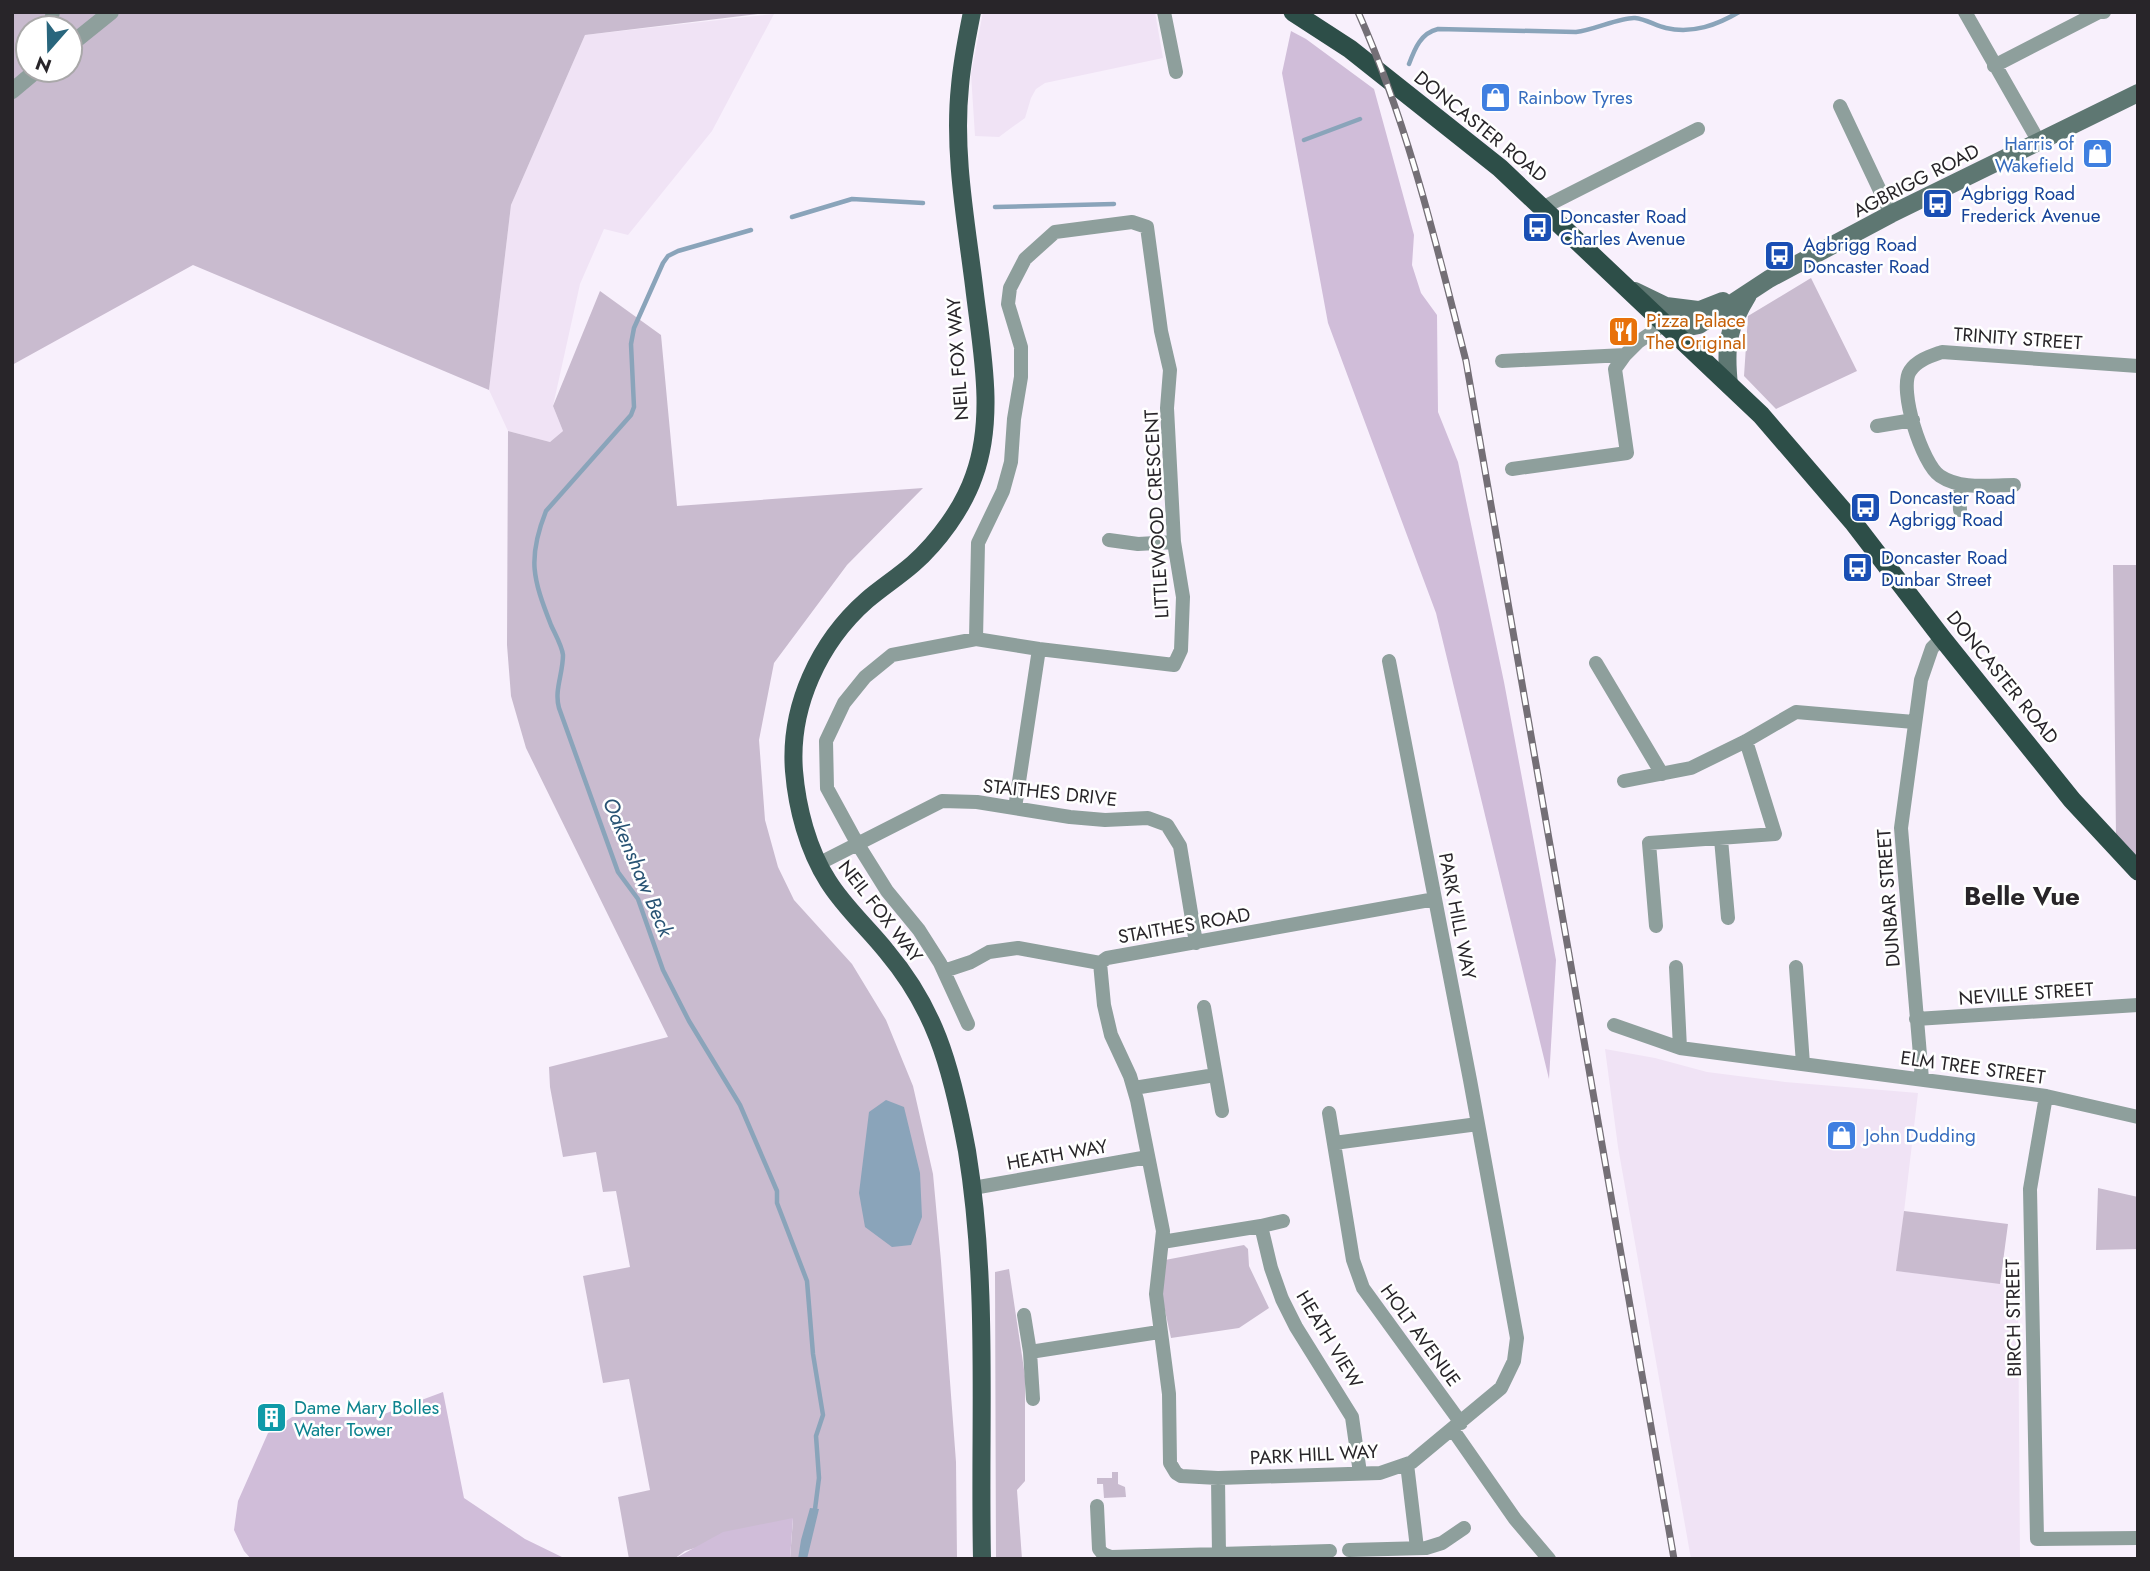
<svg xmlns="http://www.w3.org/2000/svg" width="2150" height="1571" viewBox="0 0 2150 1571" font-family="Jost,sans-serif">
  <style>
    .built { fill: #f0e3f5 }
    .green { fill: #c9bbcf; fill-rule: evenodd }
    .forest { fill: #d0bdd9 }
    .water { fill: #8aa4ba }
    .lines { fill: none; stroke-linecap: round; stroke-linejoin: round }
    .stream { stroke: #8aa4ba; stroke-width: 4.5 }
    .minor { stroke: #8e9f9c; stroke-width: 14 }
    .tertiary { stroke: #8e9f9c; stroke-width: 16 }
    .secondary { stroke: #5e7772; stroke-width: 18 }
    .primary { stroke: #3c5a55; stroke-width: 18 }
    .trunk { stroke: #2d4e48; stroke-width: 19 }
    .rail-casing { stroke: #746f76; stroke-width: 7 }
    .rail { stroke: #fff; stroke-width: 4.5; stroke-dasharray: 13; stroke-linecap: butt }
    .labels { text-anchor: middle; stroke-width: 5; stroke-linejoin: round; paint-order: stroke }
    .shop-label { font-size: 19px; fill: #366cbe; stroke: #fff; text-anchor: start }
    .street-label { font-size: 19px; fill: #282529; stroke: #fff }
    .transit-label { font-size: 19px; fill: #164399; stroke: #fff; text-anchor: start }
    .food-label { font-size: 19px; fill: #c56008; stroke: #fff; text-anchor: start }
    .culture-label { font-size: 19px; fill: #0d838f; stroke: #fff; text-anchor: start }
    .water-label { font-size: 21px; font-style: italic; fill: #285374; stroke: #fff }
    .district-label { font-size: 26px; font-weight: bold; fill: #282529; stroke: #fff }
  </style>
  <rect width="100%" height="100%" fill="#f8f0fc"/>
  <path class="built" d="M 983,12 L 1155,12 L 1163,58 L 1045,83 L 1036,89 L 1031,98 L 1025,118 L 1011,128 L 999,137 L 975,136 L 971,74 Z
    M 774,14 L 712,131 L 628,235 L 604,229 L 580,284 L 553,406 L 563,431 L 550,442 L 508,431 L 489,390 L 511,205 L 585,35 Z
    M 1605,1049 L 1655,1058 L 1707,1072 L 1785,1082 L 1918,1093 L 1897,1271 L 2018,1285 L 2020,1559 L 1691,1559 L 1618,1147 Z"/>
  <path class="green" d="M 12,12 L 775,12 L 585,35 L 511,205 L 489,390 L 193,265 L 12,365 ZM 28,28 L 70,28 L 70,70 L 28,70 Z
    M 1811,278 L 1857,371 L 1776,409 L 1744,376 L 1748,316 Z
    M 600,291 L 661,335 L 677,506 L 923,488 L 847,565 L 774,663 L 759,740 L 765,820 L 778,867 L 794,900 L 852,964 L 886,1020 L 913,1086 L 933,1174 L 941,1261 L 956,1462 L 957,1559 L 790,1559 L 793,1519 L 685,1551 L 674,1559 L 629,1559 L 618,1497 L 650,1490 L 629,1379 L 603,1383 L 583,1276 L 630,1267 L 616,1191 L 603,1192 L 596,1152 L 563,1157 L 550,1087 L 549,1067 L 668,1037 L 526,748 L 511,696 L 507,645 L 508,431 L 550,442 L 563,431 L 553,406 Z
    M 2113,565 L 2138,565 L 2138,858 L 2116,837 Z
    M 2098,1188 L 2138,1197 L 2138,1249 L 2096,1250 Z
    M 1904,1211 L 2008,1224 L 2000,1284 L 1896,1271 Z
    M 1244,1245 L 1248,1249 L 1249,1266 L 1269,1308 L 1239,1328 L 1171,1338 L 1160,1288 L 1165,1260 Z
    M 1009,1269 L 1025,1376 L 1025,1481 L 1017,1490 L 1022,1559 L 996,1559 L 995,1272 Z
    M 1112,1472 L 1118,1472 L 1118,1484 L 1125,1487 L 1126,1497 L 1104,1498 L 1103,1484 L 1097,1484 L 1097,1478 L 1112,1478 Z"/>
  <path class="forest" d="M 1291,31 L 1306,39 L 1374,89 L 1414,235 L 1412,265 L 1421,293 L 1437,315 L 1438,412 L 1458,462 L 1504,682 L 1556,960 L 1549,1079 L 1436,613 L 1328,323 L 1282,73 Z
    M 443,1392 L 464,1498 L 525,1539 L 566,1559 L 251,1559 L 244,1551 L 234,1530 L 238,1501 L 268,1433 L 292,1417 L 376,1417 Z
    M 793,1518 L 790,1559 L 674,1559 L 723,1532 Z"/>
  <path class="water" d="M 886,1100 L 904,1107 L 920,1173 L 922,1217 L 911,1245 L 892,1247 L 865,1227 L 859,1193 L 869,1112 Z
    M 810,1508 L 819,1509 L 807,1559 L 798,1559 L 801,1540 Z"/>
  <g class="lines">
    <path class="stream" d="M 1409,64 C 1415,48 1421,33 1438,29 L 1576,32 C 1594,30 1621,17 1635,18 C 1646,19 1656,26 1666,28 C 1693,34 1717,25 1739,12
      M 1304,140 L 1360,119
      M 995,207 L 1114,204
      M 792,217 L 852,199 L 923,203
      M 751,230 L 678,251 L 668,256 L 663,263 L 634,328 L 631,344 L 634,407 L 631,415 L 546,511 C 527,559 533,579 551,625 C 555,634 562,646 563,655 C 563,674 554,690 559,708 L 618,872 L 638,899 L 663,970 L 689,1021 L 740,1105 L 777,1191 L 777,1203 L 807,1281 L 813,1354 L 823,1415 L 816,1436 L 819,1478 L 815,1509"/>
    <path class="minor" d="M 1164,12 L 1176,72
      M 1965,12 L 2039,142
      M 49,28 L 53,12
      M 1994,66 L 2099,12 L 2104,12
      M 1840,106 L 1891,214
      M 1544,207 L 1698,129
      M 1502,361 L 1625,355 L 1638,342 L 1666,323
      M 1877,426 L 1913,420
      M 1512,469 L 1627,453 L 1615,369 L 1625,355
      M 1959,485 L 1960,510
      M 2014,485 C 1990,485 1961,490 1940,476 C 1922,464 1898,389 1910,371 C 1917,360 1931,356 1942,352 L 2138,366
      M 1109,540 L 1138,544 L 1174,542
      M 1596,663 L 1662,774
      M 1624,781 L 1691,768 L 1746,741 L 1796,712 L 1914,722
      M 1015,808 L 1039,649
      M 1721,839 L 1728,918
      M 818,864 L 942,801 L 977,802 L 1070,817 L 1105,820 L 1148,818 L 1167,825 L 1180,846 L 1196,943
      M 1656,926 L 1649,843 L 1775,834 L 1746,741
      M 1100,963 L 1104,1005 L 1111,1035 L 1130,1076 L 1137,1100 L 1163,1231 L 1156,1294 L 1169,1394 L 1170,1463 L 1176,1473 L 1181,1476 L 1218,1478 L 1380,1473 L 1412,1462 L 1501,1388 L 1514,1361 L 1517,1338 L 1470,1080 L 1389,661
      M 1676,967 L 1680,1048
      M 1796,967 L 1803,1064
      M 944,971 L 971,962 L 989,952 L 1018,948 L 1100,963 L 1107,958 L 1435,899
      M 1204,1007 L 1222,1111
      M 1916,1019 L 2138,1005
      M 968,1024 L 940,963 L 919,930 L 887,891 L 857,843 L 827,788 L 826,741 L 844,703 L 865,677 L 892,655 L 976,639 L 1039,649 L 1174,665 L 1181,650 L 1183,597 L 1174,542 L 1167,408 L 1170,370 L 1161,331 L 1147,227 L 1132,222 L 1055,232 L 1025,259 L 1010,288 L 1008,304 L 1021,347 L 1021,377 L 1014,419 L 1011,462 L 1003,491 L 978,543 L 976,639
      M 1614,1025 L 1680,1048 L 2046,1096 L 2138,1117
      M 1922,1079 L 1901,828 L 1921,680 L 1932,648 L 1942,638
      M 1134,1088 L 1215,1075
      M 2046,1096 L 2030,1189 L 2037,1539 L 2138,1538
      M 1329,1113 L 1353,1260 L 1363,1288 L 1461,1423
      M 1334,1143 L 1478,1124
      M 973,1188 L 1148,1157
      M 1261,1226 L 1283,1221
      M 1162,1242 L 1261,1226 L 1271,1268 L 1282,1299 L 1296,1327 L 1352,1417 L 1360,1473
      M 1024,1315 L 1030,1352 L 1033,1399
      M 1030,1352 L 1159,1332
      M 1453,1430 L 1515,1519 L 1549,1559
      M 1407,1464 L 1417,1548
      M 1218,1478 L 1219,1555
      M 1097,1506 L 1099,1549 L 1103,1554 L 1111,1557 L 1330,1551
      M 1349,1550 L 1426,1548 L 1442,1543 L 1464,1528"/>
    <path class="tertiary" d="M 70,45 L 111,12
      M 12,91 L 37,70"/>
    <path class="secondary" d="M 1635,291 L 1666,306 L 1698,310
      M 1666,323 L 1684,328 L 1699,325 L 1769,279 L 1891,214 L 2138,93
      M 1667,323 L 1723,301
      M 1729,385 C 1725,347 1727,329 1748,295"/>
    <path class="primary" d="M 972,12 C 967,37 962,61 960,86 C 953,152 966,221 974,286 C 981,347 996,416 974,476 C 963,508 938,542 913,564 C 898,577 881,588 867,600 C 819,642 789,707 794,771 C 797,808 808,850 828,881 C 844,907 868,928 887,952 C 908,977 926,1007 938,1038 C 952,1074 960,1113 967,1151 C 989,1286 979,1422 982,1559"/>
    <path class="trunk" d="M 1293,12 L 1350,49 L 1500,168 L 1761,415 L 1853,522 L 1942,638 L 2072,800 L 2138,871"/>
    <defs>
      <path id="rail" d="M 1358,12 C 1408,124 1436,243 1466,361 L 1674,1559"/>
    </defs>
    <use href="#rail" class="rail-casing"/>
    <use href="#rail" class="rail"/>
  </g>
  <defs>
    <symbol id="shop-square" viewBox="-11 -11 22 22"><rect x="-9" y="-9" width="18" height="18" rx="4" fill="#3f7fe0" stroke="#fff"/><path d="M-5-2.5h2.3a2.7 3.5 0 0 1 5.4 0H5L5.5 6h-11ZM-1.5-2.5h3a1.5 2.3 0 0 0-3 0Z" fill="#fff"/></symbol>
    <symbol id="bus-square" viewBox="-11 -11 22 22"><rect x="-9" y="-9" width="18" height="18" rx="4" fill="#1a4fb4" stroke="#fff"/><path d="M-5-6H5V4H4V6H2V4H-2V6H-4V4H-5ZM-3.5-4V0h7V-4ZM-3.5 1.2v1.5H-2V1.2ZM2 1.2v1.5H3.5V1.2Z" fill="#fff"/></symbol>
    <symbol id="restaurant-square" viewBox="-11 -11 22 22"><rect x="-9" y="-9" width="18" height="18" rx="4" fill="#e8710a" stroke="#fff"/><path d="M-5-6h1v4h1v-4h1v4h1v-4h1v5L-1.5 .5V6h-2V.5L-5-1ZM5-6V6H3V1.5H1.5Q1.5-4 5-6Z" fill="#fff"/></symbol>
    <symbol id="building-square" viewBox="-11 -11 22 22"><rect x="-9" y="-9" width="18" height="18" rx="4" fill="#0f9aa8" stroke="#fff"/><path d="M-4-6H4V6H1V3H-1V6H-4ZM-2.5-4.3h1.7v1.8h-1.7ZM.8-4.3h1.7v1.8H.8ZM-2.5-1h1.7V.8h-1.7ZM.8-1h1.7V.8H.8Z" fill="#fff"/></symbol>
  </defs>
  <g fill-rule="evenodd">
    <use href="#shop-square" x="1478" y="80" width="35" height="35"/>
    <use href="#shop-square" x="2080" y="136" width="35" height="35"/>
    <use href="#bus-square" x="1920" y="186" width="35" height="35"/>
    <use href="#bus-square" x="1520" y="210" width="35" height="35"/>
    <use href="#bus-square" x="1762" y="238" width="35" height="35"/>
    <use href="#restaurant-square" x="1606" y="314" width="35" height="35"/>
    <use href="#bus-square" x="1848" y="490" width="35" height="35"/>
    <use href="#bus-square" x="1840" y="550" width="35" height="35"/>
    <use href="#shop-square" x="1824" y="1118" width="35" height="35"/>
    <use href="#building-square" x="254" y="1400" width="35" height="35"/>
  </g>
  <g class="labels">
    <g class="shop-label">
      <text x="1518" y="104">Rainbow Tyres</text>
      <text x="2074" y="150" text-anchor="end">Harris of<tspan x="2074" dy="22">Wakefield</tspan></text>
      <text x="1865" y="1142">John Dudding</text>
    </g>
    <g class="street-label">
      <text transform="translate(1481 126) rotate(39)" y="7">DONCASTER ROAD</text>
      <text transform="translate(1916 180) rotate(-27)" y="7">AGBRIGG ROAD</text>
      <text transform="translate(2018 338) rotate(4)" y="7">TRINITY STREET</text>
      <text transform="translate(957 359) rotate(-94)" y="7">NEIL FOX WAY</text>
      <text transform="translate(1156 514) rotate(-93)" y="7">LITTLEWOOD CRESCENT</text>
      <text transform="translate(2003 677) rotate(51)" y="7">DONCASTER ROAD</text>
      <text transform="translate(1050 792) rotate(6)" y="7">STAITHES DRIVE</text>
      <text transform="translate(1888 898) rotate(-94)" y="7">DUNBAR STREET</text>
      <text transform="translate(881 911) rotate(52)" y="7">NEIL FOX WAY</text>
      <text transform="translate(1458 916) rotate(79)" y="7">PARK HILL WAY</text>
      <text transform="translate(1184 925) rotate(-10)" y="7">STAITHES ROAD</text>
      <text transform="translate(2026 993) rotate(-4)" y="7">NEVILLE STREET</text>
      <text transform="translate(1973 1067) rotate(8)" y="7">ELM TREE STREET</text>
      <text transform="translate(1057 1154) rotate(-10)" y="7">HEATH WAY</text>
      <text transform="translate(2013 1318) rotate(-91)" y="7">BIRCH STREET</text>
      <text transform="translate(1421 1335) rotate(54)" y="7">HOLT AVENUE</text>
      <text transform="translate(1330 1339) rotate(59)" y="7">HEATH VIEW</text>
      <text transform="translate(1314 1454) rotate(-3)" y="7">PARK HILL WAY</text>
    </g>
    <g class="transit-label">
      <text x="1961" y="200">Agbrigg Road<tspan x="1961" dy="22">Frederick Avenue</tspan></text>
      <text x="1560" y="223">Doncaster Road<tspan x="1560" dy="22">Charles Avenue</tspan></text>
      <text x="1803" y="251">Agbrigg Road<tspan x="1803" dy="22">Doncaster Road</tspan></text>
      <text x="1889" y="504">Doncaster Road<tspan x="1889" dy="22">Agbrigg Road</tspan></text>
      <text x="1881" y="564">Doncaster Road<tspan x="1881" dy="22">Dunbar Street</tspan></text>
    </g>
    <g class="food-label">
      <text x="1646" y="327">Pizza Palace<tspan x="1646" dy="22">The Original</tspan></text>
    </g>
    <g class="culture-label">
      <text x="294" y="1414">Dame Mary Bolles<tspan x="294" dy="22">Water Tower</tspan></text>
    </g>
    <g class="water-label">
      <text transform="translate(638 867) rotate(67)" y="7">Oakenshaw Beck</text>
    </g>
    <g class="district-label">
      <text x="2022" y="905">Belle Vue</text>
    </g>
  </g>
  <rect width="2150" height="1571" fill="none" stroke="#282529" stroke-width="28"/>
  <g transform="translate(49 49) rotate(200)"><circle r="33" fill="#ffffff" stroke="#a9a8a9" stroke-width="2"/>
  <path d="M0-5L12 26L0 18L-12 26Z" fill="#29667d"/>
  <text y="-10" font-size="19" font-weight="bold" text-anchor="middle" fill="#282529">N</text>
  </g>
</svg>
